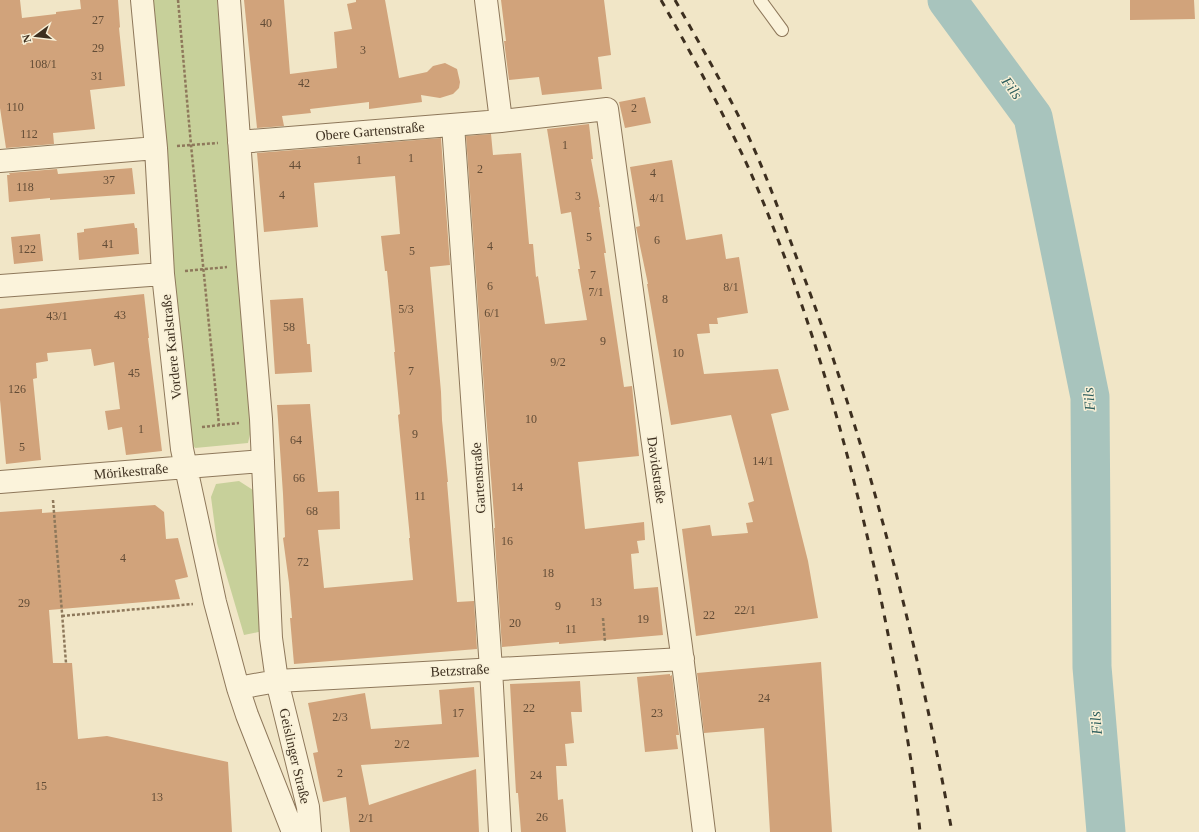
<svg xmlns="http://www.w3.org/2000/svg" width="1199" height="832" viewBox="0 0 1199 832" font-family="Georgia,serif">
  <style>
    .park { fill: #c7d09a }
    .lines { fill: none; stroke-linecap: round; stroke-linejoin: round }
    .river { stroke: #a8c4bd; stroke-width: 39 }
    .building { fill: #d1a37b }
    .service-casing { stroke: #8e785b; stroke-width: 14 }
    .minor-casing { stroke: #8e785b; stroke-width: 24 }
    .path { stroke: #8e785b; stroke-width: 2.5; stroke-dasharray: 3 2; stroke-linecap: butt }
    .service { stroke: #fbf3db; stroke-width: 12 }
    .minor { stroke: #fbf3db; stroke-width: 22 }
    .rail { stroke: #3d2f1f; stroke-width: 3; stroke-dasharray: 7 7; stroke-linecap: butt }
    .labels { text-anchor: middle; stroke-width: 3; stroke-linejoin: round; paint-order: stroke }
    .number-label { font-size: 12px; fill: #624c36 }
    .street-label { font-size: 14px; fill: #3d2f1f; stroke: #f8f0d7 }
    .water-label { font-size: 15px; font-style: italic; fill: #2e5e5d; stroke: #f8f0d7 }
  </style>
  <rect width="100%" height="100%" fill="#f1e6c7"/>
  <path class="park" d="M 148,0 L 217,0 L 254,417 L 248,443 L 195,448 L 187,437 Z
    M 239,481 L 253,490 L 259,599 L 263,631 L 244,635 L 217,543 L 211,497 L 216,484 Z"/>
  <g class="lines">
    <path class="river" d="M 947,0 L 1033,117 L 1090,397 L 1092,667 L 1106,832"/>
  </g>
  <path class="building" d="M 0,0 L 20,0 L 22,18 L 56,14 L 56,12 L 81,9 L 80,0 L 118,0 L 120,27 L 119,28 L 125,86 L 90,90 L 95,129 L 53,133 L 54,144 L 6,148 L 0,108 Z
    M 244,0 L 284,0 L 290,74 L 337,68 L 334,32 L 352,29 L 347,4 L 356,2 L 356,0 L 385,0 L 399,78 L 427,72 L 433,66 L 445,63 L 457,69 L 460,82 L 459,88 L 453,94 L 440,98 L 421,95 L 422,102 L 369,109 L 369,102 L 310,109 L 311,113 L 282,116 L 284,126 L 257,128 Z
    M 501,0 L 604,0 L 611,55 L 598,57 L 602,89 L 542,95 L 539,77 L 509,80 L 504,41 L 506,41 Z
    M 1130,0 L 1194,0 L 1195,19 L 1130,20 Z
    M 645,97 L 651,123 L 625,128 L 619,102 Z
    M 589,124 L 593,159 L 591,159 L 600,207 L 599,207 L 606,253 L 604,253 L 624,387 L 632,386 L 639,456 L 578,462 L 585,529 L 644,522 L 645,540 L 637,541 L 639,553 L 631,554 L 634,589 L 658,587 L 663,635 L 559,644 L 559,642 L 502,647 L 494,528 L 495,528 L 485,402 L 466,136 L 491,134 L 493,155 L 521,153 L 529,244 L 533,244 L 536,277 L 538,276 L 545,324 L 587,320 L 578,269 L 580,269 L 571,212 L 561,214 L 547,129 Z
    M 441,138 L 450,265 L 430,267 L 441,392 L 442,420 L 448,482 L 447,482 L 457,602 L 474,601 L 477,649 L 294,664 L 290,618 L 292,618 L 289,583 L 283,538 L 285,537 L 283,494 L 277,405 L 310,404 L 318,492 L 339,491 L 340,529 L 318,530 L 324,588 L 413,580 L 409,538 L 410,538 L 398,415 L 400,414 L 394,352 L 395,352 L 387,271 L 385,271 L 381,236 L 400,234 L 395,176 L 314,183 L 318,227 L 264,232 L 257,153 Z
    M 672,160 L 686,240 L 722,234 L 726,259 L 739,257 L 748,313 L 717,318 L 718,324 L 709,324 L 710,333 L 697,334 L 704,374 L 778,369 L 789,410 L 771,414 L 808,561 L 818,618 L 696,636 L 682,529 L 710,525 L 712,536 L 748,533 L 746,523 L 753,522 L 748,503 L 754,501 L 731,415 L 671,425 L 647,284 L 648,284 L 636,227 L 640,226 L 630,167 Z
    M 132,168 L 135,194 L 50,200 L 50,198 L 9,202 L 7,175 L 10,175 L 9,173 L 57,169 L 58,174 Z
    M 134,223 L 135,228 L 137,228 L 139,254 L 79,260 L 77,233 L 84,232 L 84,229 Z
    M 40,234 L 43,261 L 14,264 L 11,237 Z
    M 144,294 L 149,338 L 148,338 L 162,451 L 126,455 L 122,427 L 108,430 L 105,411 L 120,409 L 114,362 L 94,366 L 91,349 L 47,353 L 48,361 L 36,363 L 37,378 L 33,379 L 41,460 L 6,464 L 0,400 L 0,309 Z
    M 303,298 L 307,344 L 310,344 L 312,372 L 275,374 L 270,300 Z
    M 155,505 L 164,512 L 166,539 L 178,538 L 188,577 L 175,580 L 180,599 L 49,610 L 53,663 L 72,663 L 78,739 L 107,736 L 228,762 L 232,832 L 0,832 L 0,512 L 42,509 L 42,513 Z
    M 821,662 L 832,832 L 770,832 L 764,728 L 704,733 L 697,673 Z
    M 670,674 L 670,676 L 672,675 L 679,735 L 676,735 L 678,749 L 645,752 L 637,677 Z
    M 580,681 L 582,712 L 571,712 L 574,743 L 565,744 L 567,766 L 556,766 L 558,800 L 563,799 L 566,832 L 521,832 L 518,793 L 516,793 L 510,684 Z
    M 474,687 L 479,757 L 361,765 L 369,805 L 476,769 L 479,832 L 350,832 L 346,797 L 323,802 L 313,753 L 318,752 L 308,703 L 365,693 L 371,729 L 442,724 L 439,690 Z"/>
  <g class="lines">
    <defs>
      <path id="service" d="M 760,0 L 782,30"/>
      <path id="minor" d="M 142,0 L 156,148 L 163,274 L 182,449 L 215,602 L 238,688 L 247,715 L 293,832
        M 229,0 L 248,264 L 261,419 L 271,638 L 277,681 L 308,807 L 310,832
        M 486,0 L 501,121
        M 453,125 L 491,669 L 500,832
        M 239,142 L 501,121 L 607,109 L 681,647 L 704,832
        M 0,161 L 156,148
        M 0,286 L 163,274
        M 0,482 L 263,461
        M 238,688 L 277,681 L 683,659"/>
    </defs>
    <use href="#service" class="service-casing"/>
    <use href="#minor" class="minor-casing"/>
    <path class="path" d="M 178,0 L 191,145 L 219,425
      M 177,146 L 218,143
      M 185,271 L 227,267
      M 202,427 L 239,423
      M 53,500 L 66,663
      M 62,616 L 193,604
      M 603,618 L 605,642"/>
    <use href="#service" class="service"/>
    <use href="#minor" class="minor"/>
    <path class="rail" d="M 661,0 C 690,51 718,103 743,156 C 760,192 774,229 788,266 C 830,381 861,499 885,619 C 899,689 913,761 920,832
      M 675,0 C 698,41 722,82 743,125 C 763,166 780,213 796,256 C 868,442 916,636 952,832"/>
  </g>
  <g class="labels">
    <g class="number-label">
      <text x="98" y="24">27</text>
      <text x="266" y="27">40</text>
      <text x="98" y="52">29</text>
      <text x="363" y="54">3</text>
      <text x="43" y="68">108/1</text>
      <text x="97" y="80">31</text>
      <text x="304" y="87">42</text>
      <text x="15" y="111">110</text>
      <text x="634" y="112">2</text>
      <text x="29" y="138">112</text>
      <text x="565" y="149">1</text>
      <text x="411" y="162">1</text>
      <text x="359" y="164">1</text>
      <text x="295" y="169">44</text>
      <text x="480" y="173">2</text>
      <text x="653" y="177">4</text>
      <text x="109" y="184">37</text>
      <text x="25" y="191">118</text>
      <text x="282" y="199">4</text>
      <text x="578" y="200">3</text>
      <text x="657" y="202">4/1</text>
      <text x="589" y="241">5</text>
      <text x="657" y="244">6</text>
      <text x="108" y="248">41</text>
      <text x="490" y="250">4</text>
      <text x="27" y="253">122</text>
      <text x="412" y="255">5</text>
      <text x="593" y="279">7</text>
      <text x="490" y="290">6</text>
      <text x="731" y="291">8/1</text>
      <text x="596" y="296">7/1</text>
      <text x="665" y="303">8</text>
      <text x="406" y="313">5/3</text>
      <text x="492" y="317">6/1</text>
      <text x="120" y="319">43</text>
      <text x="57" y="320">43/1</text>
      <text x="289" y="331">58</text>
      <text x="603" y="345">9</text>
      <text x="678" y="357">10</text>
      <text x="558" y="366">9/2</text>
      <text x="411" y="375">7</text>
      <text x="134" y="377">45</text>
      <text x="17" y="393">126</text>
      <text x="531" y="423">10</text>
      <text x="141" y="433">1</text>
      <text x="415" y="438">9</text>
      <text x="296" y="444">64</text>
      <text x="22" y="451">5</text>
      <text x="763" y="465">14/1</text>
      <text x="299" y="482">66</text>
      <text x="517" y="491">14</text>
      <text x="420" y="500">11</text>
      <text x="312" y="515">68</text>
      <text x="507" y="545">16</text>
      <text x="123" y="562">4</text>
      <text x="303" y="566">72</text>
      <text x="548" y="577">18</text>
      <text x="596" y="606">13</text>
      <text x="24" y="607">29</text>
      <text x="558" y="610">9</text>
      <text x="745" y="614">22/1</text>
      <text x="709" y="619">22</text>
      <text x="643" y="623">19</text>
      <text x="515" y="627">20</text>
      <text x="571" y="633">11</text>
      <text x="764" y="702">24</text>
      <text x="529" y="712">22</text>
      <text x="458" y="717">17</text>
      <text x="657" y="717">23</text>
      <text x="340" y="721">2/3</text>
      <text x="402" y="748">2/2</text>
      <text x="340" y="777">2</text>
      <text x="536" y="779">24</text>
      <text x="41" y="790">15</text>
      <text x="157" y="801">13</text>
      <text x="542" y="821">26</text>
      <text x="366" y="822">2/1</text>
    </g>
    <g class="street-label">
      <text transform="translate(370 131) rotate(-5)" y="5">Obere Gartenstraße</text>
      <text transform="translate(171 347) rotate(-96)" y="5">Vordere Karlstraße</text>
      <text transform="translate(657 470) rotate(82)" y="5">Davidstraße</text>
      <text transform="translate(131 471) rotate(-5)" y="5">Mörikestraße</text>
      <text transform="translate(478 478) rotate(-94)" y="5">Gartenstraße</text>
      <text transform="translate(460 670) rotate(-3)" y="5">Betzstraße</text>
      <text transform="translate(295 756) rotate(77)" y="5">Geislinger Straße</text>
    </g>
    <g class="water-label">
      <text transform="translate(1012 88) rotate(54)" y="5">Fils</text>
      <text transform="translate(1089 399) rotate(-95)" y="5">Fils</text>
      <text transform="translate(1096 723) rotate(-95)" y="5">Fils</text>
    </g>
  </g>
  <g transform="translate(36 36) rotate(255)" stroke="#f8f0d7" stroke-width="3" paint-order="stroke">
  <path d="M0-3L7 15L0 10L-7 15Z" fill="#3d2f1f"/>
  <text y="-6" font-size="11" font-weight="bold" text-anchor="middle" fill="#3d2f1f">N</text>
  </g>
</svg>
